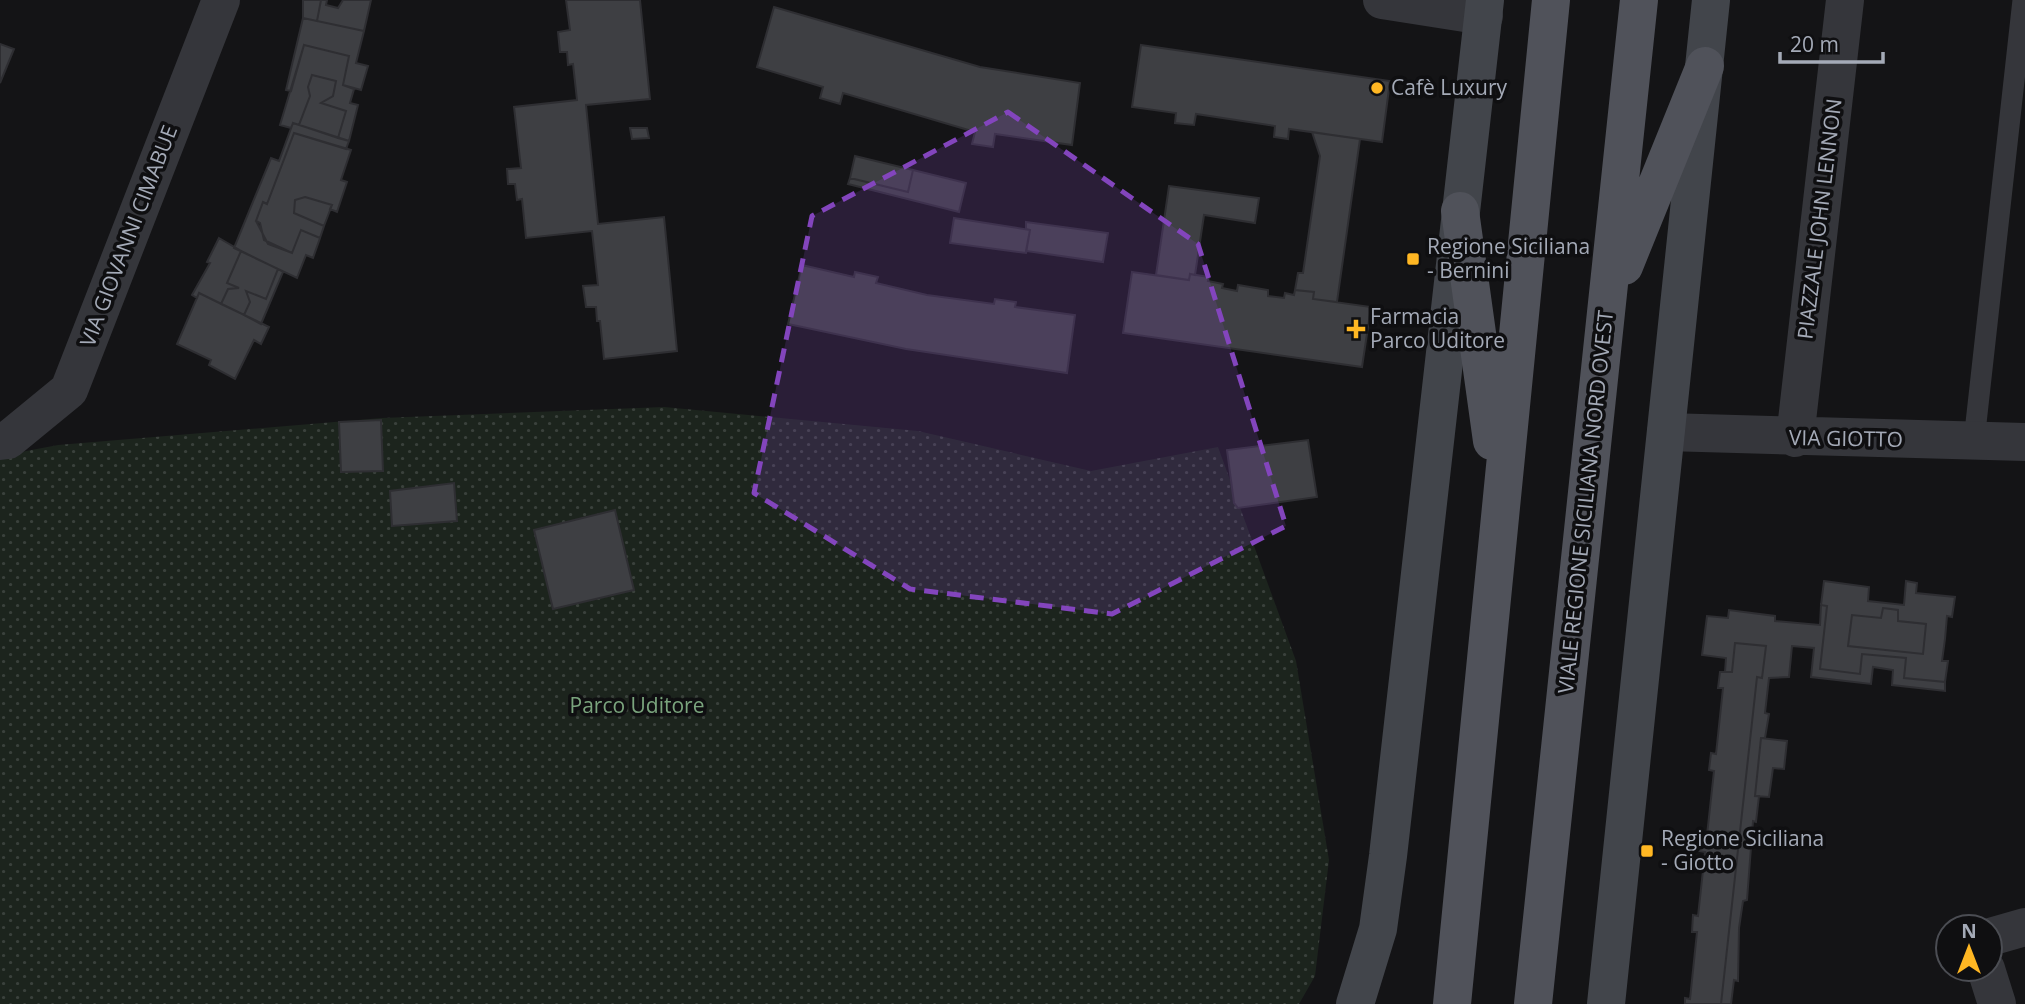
<svg xmlns="http://www.w3.org/2000/svg" width="2025" height="1004" viewBox="0 0 2025 1004" font-family="'Open Sans',sans-serif">
  <style>
    .grass { fill: url(#grass-dots) }
    .building { fill: #3e3f43; stroke: #2e2e32; stroke-width: 2; fill-rule: evenodd }
    .lines { fill: none; stroke-linecap: round; stroke-linejoin: round }
    .lane { stroke: #35363b; stroke-width: 21 }
    .street { stroke: #35363b; stroke-width: 38 }
    .secondary { stroke: #42454b; stroke-width: 38 }
    .primary { stroke: #50525a; stroke-width: 38 }
    .marked { fill: #8345bd; fill-opacity: 0.2; stroke: #8345bd; stroke-width: 5; stroke-dasharray: 14 9; stroke-linejoin: round }
    .poi-dot { fill: #ffb723; stroke: #0f0f11; stroke-width: 2.5 }
    .labels { text-anchor: middle; stroke-width: 7; stroke-linejoin: round; paint-order: stroke }
    .poi-label { font-size: 21px; fill: #a4aab7; stroke: #0f0f11; text-anchor: start }
    .street-label { font-size: 21px; fill: #a4aab7; stroke: #0f0f11 }
    .park-label { font-size: 21px; fill: #7aa47d; stroke: #0f0f11 }
  </style>
  <defs>
    <pattern id="grass-dots" width="8" height="8" patternUnits="userSpaceOnUse" patternTransform="scale(1.75)"><rect width="8" height="8" fill="#1c241d"/><path d="M2 2h.1M6 6h.1" fill="none" stroke="#3a413c" stroke-width="1.8" stroke-linecap="round"/></pattern>
  </defs>
  <rect width="100%" height="100%" fill="#141416"/>
  <path class="grass" d="M 664,407 L 918,431 L 1091,471 L 1218,447 L 1296,661 L 1329,860 L 1315,976 L 1299,1004 L 0,1004 L 0,456 L 58,445 L 382,418 Z"/>
  <path class="building" d="M 303,0 L 321,0 L 317,21 L 303,18 Z
    M 321,0 L 327,0 L 326,5 L 338,8 L 343,0 L 371,0 L 364,31 L 317,21 Z
    M 566,0 L 640,0 L 650,99 L 586,105 L 598,224 L 664,217 L 677,351 L 604,359 L 600,321 L 597,321 L 596,307 L 586,307 L 583,286 L 598,285 L 592,231 L 526,238 L 522,199 L 517,200 L 515,184 L 508,184 L 507,169 L 521,168 L 514,107 L 577,100 L 573,64 L 568,65 L 567,52 L 560,52 L 558,32 L 570,30 Z
    M 774,7 L 980,67 L 1080,83 L 1072,145 L 995,134 L 993,147 L 972,144 L 975,132 L 843,93 L 840,104 L 820,98 L 823,87 L 757,67 Z
    M 303,18 L 364,31 L 356,63 L 368,66 L 361,90 L 343,85 L 349,56 L 304,45 L 291,91 L 286,90 Z
    M 0,44 L 14,49 L 0,83 Z
    M 304,45 L 349,56 L 343,85 L 354,89 L 350,103 L 358,105 L 349,141 L 338,138 L 346,111 L 321,103 L 333,96 L 336,81 L 312,75 L 308,87 L 310,96 L 299,125 L 293,123 L 291,128 L 280,125 Z
    M 1141,45 L 1390,81 L 1382,142 L 1289,129 L 1288,139 L 1274,137 L 1275,126 L 1196,114 L 1194,125 L 1175,123 L 1176,113 L 1132,107 Z
    M 312,75 L 336,81 L 333,96 L 321,103 L 346,111 L 338,138 L 299,125 L 310,96 L 308,87 Z
    M 293,123 L 349,141 L 346,149 L 294,133 L 267,204 L 263,202 L 256,221 L 268,244 L 292,253 L 301,230 L 320,238 L 313,258 L 306,255 L 297,278 L 234,248 L 271,158 L 279,161 Z
    M 630,128 L 647,128 L 649,138 L 632,139 Z
    M 1312,132 L 1360,139 L 1337,302 L 1313,299 L 1314,292 L 1295,290 L 1298,273 L 1303,273 L 1320,156 Z
    M 294,133 L 351,150 L 341,180 L 347,182 L 337,212 L 330,209 L 332,205 L 305,197 L 295,200 L 294,213 L 324,226 L 320,238 L 301,230 L 292,253 L 264,240 L 260,223 L 256,221 L 263,202 L 267,204 Z
    M 855,156 L 913,170 L 908,192 L 850,178 Z
    M 913,170 L 966,183 L 959,212 L 848,184 L 850,178 L 908,192 Z
    M 1169,186 L 1259,198 L 1255,223 L 1204,215 L 1195,275 L 1190,274 L 1189,280 L 1156,275 Z
    M 305,197 L 332,205 L 324,226 L 294,213 L 295,200 Z
    M 954,218 L 1030,230 L 1026,253 L 950,243 Z
    M 1026,222 L 1108,233 L 1103,262 L 1026,251 L 1030,230 L 1026,229 Z
    M 219,238 L 241,251 L 227,283 L 239,288 L 228,289 L 221,304 L 199,293 L 197,298 L 192,295 L 210,263 L 207,262 Z
    M 241,251 L 278,269 L 266,299 L 246,291 L 250,302 L 244,315 L 221,304 L 228,289 L 239,288 L 227,283 Z
    M 802,265 L 854,277 L 855,272 L 878,277 L 876,283 L 927,295 L 994,304 L 995,299 L 1016,302 L 1015,307 L 1075,315 L 1067,373 L 906,349 L 788,324 Z
    M 278,269 L 283,272 L 261,324 L 244,315 L 250,302 L 246,291 L 266,299 Z
    M 1132,272 L 1189,280 L 1190,274 L 1209,277 L 1208,281 L 1223,284 L 1222,288 L 1237,291 L 1238,285 L 1268,290 L 1268,296 L 1284,298 L 1285,293 L 1294,295 L 1295,290 L 1314,292 L 1313,299 L 1371,307 L 1362,367 L 1123,333 Z
    M 199,293 L 269,327 L 261,344 L 254,340 L 235,379 L 209,365 L 211,360 L 177,344 Z
    M 381,420 L 383,471 L 341,472 L 339,422 Z
    M 1308,440 L 1317,497 L 1238,508 L 1234,503 L 1227,450 Z
    M 454,483 L 457,521 L 392,526 L 390,491 Z
    M 615,510 L 634,590 L 553,609 L 534,530 Z
    M 1824,581 L 1869,587 L 1868,601 L 1904,605 L 1906,581 L 1917,583 L 1916,593 L 1955,597 L 1952,617 L 1947,616 L 1945,639 L 1942,661 L 1948,661 L 1945,682 L 1904,678 L 1906,658 L 1862,654 L 1860,674 L 1820,669 L 1827,606 L 1821,605 ZM 1883,608 L 1898,610 L 1898,621 L 1926,624 L 1923,654 L 1848,646 L 1852,615 L 1881,618 Z
    M 1821,605 L 1827,606 L 1820,669 L 1860,674 L 1862,654 L 1906,658 L 1904,678 L 1945,682 L 1945,691 L 1892,685 L 1893,670 L 1873,667 L 1871,684 L 1811,677 L 1814,648 L 1792,646 L 1789,677 L 1769,678 L 1765,713 L 1769,714 L 1765,738 L 1761,738 L 1755,796 L 1759,796 L 1756,822 L 1753,821 L 1747,900 L 1743,901 L 1739,928 L 1738,981 L 1734,980 L 1731,1004 L 1721,1004 L 1757,677 L 1762,678 L 1766,646 L 1735,643 L 1732,672 L 1725,672 L 1726,658 L 1702,655 L 1707,616 L 1728,618 L 1729,610 L 1775,616 L 1775,621 L 1820,625 Z
    M 1883,608 L 1898,610 L 1898,621 L 1926,624 L 1923,654 L 1848,646 L 1852,615 L 1881,618 Z
    M 1735,643 L 1766,646 L 1762,678 L 1757,677 L 1721,1004 L 1685,1004 L 1685,998 L 1690,999 L 1697,932 L 1692,932 L 1693,915 L 1698,916 L 1705,852 L 1699,851 L 1701,834 L 1707,835 L 1714,771 L 1709,770 L 1711,753 L 1716,754 L 1723,688 L 1718,688 L 1720,672 L 1732,672 Z
    M 1761,738 L 1787,741 L 1784,769 L 1773,768 L 1769,797 L 1755,796 Z"/>
  <g class="lines">
    <path class="lane" d="M 1974,441 L 2023,0"/>
    <path class="street" d="M 1382,0 L 1484,16
      M 1666,432 L 2025,442
      M 1795,438 L 1845,0
      M 0,441 L 8,440 L 69,390 L 221,0
      M 1990,937 L 2025,927
      M 1986,969 L 1997,1004"/>
    <path class="secondary" d="M 1355,1004 L 1378,929 L 1388,856 L 1485,0
      M 1606,1004 L 1711,0"/>
    <path class="primary" d="M 1460,211 L 1492,441
      M 1624,266 L 1705,66
      M 1452,1004 L 1551,0
      M 1533,1004 L 1639,0"/>
  </g>
  <path class="marked" d="M 1008,112 L 1198,244 L 1286,526 L 1112,614 L 910,589 L 754,493 L 812,216 Z"/>
  <g class="poi-dot">
    <circle cx="1377" cy="88" r="7"/>
    <rect x="1406" y="252" width="14" height="14" rx="3.5"/>
    <path d="M1352.5 318.5h7v7h7v7h-7v7h-7v-7h-7v-7h7z"/>
    <rect x="1640" y="844" width="14" height="14" rx="3.5"/>
  </g>
  <g class="labels">
    <g class="poi-label">
      <text x="1391" y="95">Cafè Luxury</text>
      <text x="1427" y="254">Regione Siciliana<tspan x="1427" dy="24">- Bernini</tspan></text>
      <text x="1370" y="324">Farmacia<tspan x="1370" dy="24">Parco Uditore</tspan></text>
      <text x="1661" y="846">Regione Siciliana<tspan x="1661" dy="24">- Giotto</tspan></text>
    </g>
    <g class="street-label">
      <text transform="translate(1820 219) rotate(-83)" y="7">PIAZZALE JOHN LENNON</text>
      <text transform="translate(129 236) rotate(-69)" y="7">VIA GIOVANNI CIMABUE</text>
      <text transform="translate(1846 439) rotate(1)" y="7">VIA GIOTTO</text>
      <text transform="translate(1586 502) rotate(-84)" y="7">VIALE REGIONE SICILIANA NORD OVEST</text>
    </g>
    <g class="park-label">
      <text x="637" y="713">Parco Uditore</text>
    </g>
  </g>
  <g transform="translate(1969 948)"><circle r="33" fill="#0f0f11" stroke="#4b4d53" stroke-width="2"/>
  <path d="M0-5L12 26L0 18L-12 26Z" fill="#ffb723"/>
  <text y="-10" font-size="19" font-weight="bold" text-anchor="middle" fill="#a4aab7">N</text>
  </g>
  <path d="M1780 52v10h103v-10" fill="none" stroke="#a4aab7" stroke-width="3.5"/>
  <text x="1790" y="52" font-size="21" fill="#a4aab7" stroke="#0f0f11" stroke-width="5" paint-order="stroke">20 m</text>
</svg>
